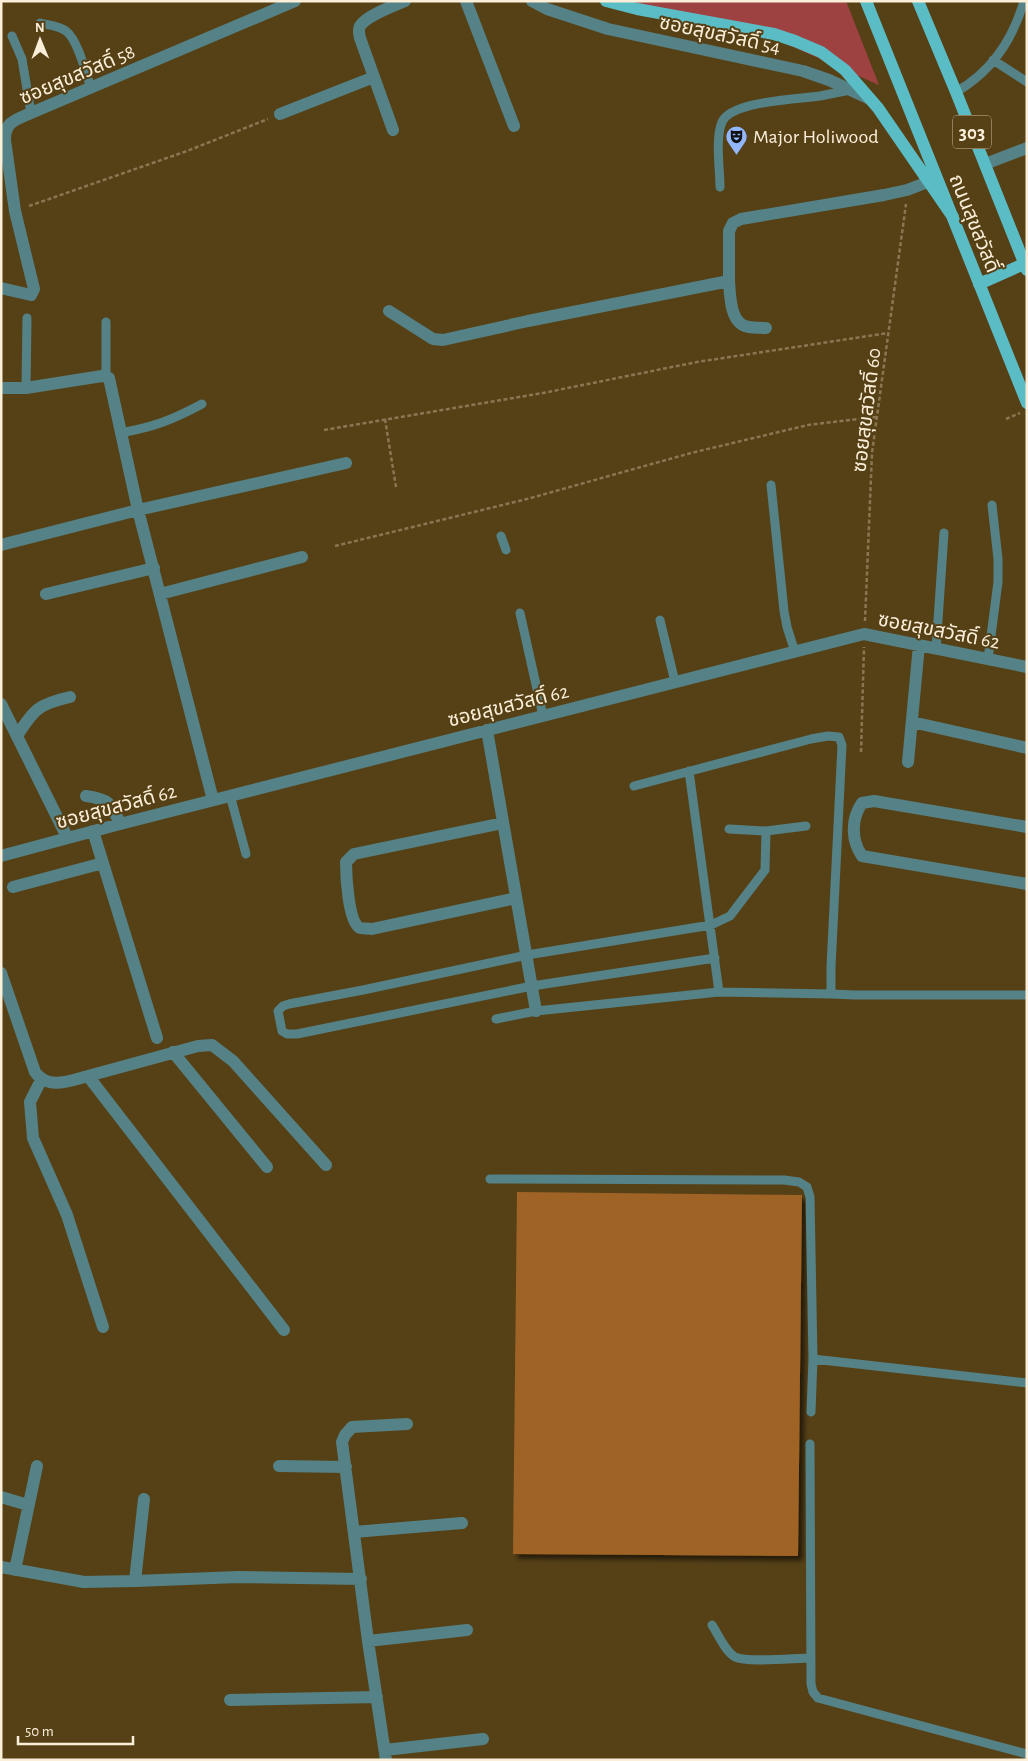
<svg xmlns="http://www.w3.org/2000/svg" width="1028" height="1761" viewBox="0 0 1028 1761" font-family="'Alegreya Sans','Noto Sans Thai',sans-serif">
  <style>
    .green { fill: #9e4141 }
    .building { fill: #a06425; filter: url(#shadow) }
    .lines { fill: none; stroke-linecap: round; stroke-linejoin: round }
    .path { stroke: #897753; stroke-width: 2.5; stroke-dasharray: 4 2.5; stroke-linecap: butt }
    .service { stroke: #558286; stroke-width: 9 }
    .minor { stroke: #558286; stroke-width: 12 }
    .primary { stroke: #5abcc4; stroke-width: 12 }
    .labels { text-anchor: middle; stroke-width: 4; stroke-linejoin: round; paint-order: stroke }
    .shield { fill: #564117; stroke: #cabb9f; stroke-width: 1 }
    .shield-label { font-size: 19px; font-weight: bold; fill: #fcefd9 }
    .street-label { font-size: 20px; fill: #fcefd9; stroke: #564117 }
    .poi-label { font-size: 20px; fill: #fcefd9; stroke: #564117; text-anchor: start }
  </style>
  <defs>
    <filter id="shadow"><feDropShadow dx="4.5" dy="4.5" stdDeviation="2.5" flood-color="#0009"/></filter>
  </defs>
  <rect width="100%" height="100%" fill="#564117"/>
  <path class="green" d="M 621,1 L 846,1 L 879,85 L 764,34 Z"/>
  <path class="building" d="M 517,1192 L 802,1195 L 798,1556 L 513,1554 Z"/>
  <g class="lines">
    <path class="path" d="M 29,206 L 187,151 L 268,119
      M 385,419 L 396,487
      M 1006,419 L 1020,413
      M 324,430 L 543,393 L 697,362 L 888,333
      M 335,546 L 527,499 L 691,453 L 808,425 L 876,417
      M 865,621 L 872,453 L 906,204
      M 861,752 L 864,647"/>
    <path class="service" d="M 40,23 C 48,25 59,26 66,31 C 78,40 86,74 91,88
      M 12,36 L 22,59 L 31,113
      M 993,60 L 1027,82
      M 956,92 C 991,72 1013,39 1024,1
      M 720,187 C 720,169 715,139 722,122 C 731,101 799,99 820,96 C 830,94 840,92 850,90
      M 106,322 L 106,377
      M 26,388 L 27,318
      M 120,433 C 154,427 172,420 202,404
      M 771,485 L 784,611 L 787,627 L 795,652
      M 501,536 L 506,550
      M 520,613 L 543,716
      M 660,620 L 675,682
      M 936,649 L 944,533
      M 988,659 L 998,582 L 998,559 L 992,505
      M 689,771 L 719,992
      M 634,786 L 811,739 L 828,736 L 839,737 L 842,745 L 831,967 L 831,994 L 855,995 L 1027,995
      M 230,795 L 246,854
      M 766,831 L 806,826
      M 715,958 L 532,986 L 297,1034 L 287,1034 L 282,1031 L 278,1011 L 283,1006 L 289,1004 L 363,990 L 527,955 L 711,925 L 730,916 L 765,870 L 766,831 L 729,829
      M 496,1019 L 536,1011 L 719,992 L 831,994
      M 490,1179 L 784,1180 L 799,1182 L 807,1187 L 810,1197 L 813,1359 L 1027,1383
      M 811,1412 L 813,1359
      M 810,1444 L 811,1684 L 813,1692 L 818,1698 L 1027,1754
      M 712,1625 C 718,1634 725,1651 735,1657 C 747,1663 795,1658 811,1658"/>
    <path class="minor" d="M 466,1 L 514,126
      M 532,1 L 547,9 L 608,29 L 803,71 L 829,80 L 870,99
      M 280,114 L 374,77
      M 393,130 L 360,38 C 359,34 358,30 360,26 C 366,16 393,6 405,1
      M 985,164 L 1027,148
      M 729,281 C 730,294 730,321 745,326 C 751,328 759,328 766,328
      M 1,288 L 31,295 L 34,289 L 15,211 L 5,140 C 5,121 16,120 31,113 L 295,1
      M 389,311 L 433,339 L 443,340 L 528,321 L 729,281 L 729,231 L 733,223 L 741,219 L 884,195 L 907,190 L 928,182
      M 1,388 L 26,388 L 102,376 L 109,378 L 138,510 L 213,800
      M 1,545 L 138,510 L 346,463
      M 46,594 L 154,568
      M 160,594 L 302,557
      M 1,704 L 67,837
      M 912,722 L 1027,748
      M 487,730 L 536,1011
      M 17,736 C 34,709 39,704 70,697
      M 908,762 L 919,645
      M 86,796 C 109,799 111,803 120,824
      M 503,823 L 354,854 L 346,862 C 346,874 348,922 360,928 C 362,929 368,928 372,929 L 516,898
      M 1027,827 L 874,801 L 862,803 C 851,819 851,840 862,856 L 1027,884
      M 93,831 L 157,1038
      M 1,856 L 120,824 L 864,634 L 1027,667
      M 13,887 L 103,863
      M 1,973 L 35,1072 C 48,1090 69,1081 88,1076 L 284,1330
      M 173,1052 L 267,1167
      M 88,1076 L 198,1046 L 212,1045 L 233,1061 L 326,1165
      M 41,1080 L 30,1102 L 33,1138 L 67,1215 L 103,1327
      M 279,1466 L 346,1467
      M 1,1497 L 28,1505
      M 354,1532 L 462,1523
      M 1,1567 L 84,1582 L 135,1581 L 238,1577 L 361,1579
      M 15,1570 L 37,1466
      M 135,1581 L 144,1499
      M 368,1641 L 467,1630
      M 230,1700 L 377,1697
      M 385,1750 L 483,1739
      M 386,1760 L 368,1641 L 342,1442 L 345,1435 L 352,1427 L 407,1424"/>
    <path class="primary" d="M 606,1 L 637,9 L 774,34 L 795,41 L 821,52 L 845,70 L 878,108 L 953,217
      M 866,1 L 1027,403
      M 918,1 L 956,92 L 1027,270
      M 979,284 L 1024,264"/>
  </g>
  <defs>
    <symbol id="theatre-pin" viewBox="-11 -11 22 30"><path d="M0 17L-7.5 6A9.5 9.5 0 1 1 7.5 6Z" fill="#92b7fd" stroke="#564117"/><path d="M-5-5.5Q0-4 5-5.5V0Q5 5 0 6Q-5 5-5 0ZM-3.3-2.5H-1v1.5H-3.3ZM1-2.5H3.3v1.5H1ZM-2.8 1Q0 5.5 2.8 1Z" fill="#111"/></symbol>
  </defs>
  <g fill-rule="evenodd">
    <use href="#theatre-pin" x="724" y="124" width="25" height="34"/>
  </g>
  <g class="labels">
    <rect class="shield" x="953" y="115.5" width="38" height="33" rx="4"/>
    <g class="shield-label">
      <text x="972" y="139">303</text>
    </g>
    <g class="street-label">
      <text transform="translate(720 34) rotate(12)" y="7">ซอยสุขสวัสดิ์ 54</text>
      <text transform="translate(77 74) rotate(-23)" y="7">ซอยสุขสวัสดิ์ 58</text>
      <text transform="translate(975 223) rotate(68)" y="7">ถนนสุขสวัสดิ์</text>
      <text transform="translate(866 410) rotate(-83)" y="7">ซอยสุขสวัสดิ์ 60</text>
      <text transform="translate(939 630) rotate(11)" y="7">ซอยสุขสวัสดิ์ 62</text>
      <text transform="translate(508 705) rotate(-14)" y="7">ซอยสุขสวัสดิ์ 62</text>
      <text transform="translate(116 806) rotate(-15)" y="7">ซอยสุขสวัสดิ์ 62</text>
    </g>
    <g class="poi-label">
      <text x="753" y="143">Major Holiwood</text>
    </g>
  </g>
  <rect width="1028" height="1761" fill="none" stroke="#fcefd9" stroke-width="5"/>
  <g transform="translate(40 40) rotate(359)" stroke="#564117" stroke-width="4" paint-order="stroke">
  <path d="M0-4L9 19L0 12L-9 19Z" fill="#fcefd9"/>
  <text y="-8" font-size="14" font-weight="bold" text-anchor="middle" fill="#fcefd9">N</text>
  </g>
  <path d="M18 1736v8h115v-8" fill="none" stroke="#fcefd9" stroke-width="2.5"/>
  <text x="25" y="1736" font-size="15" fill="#fcefd9" stroke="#564117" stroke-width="4" paint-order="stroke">50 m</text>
</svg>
